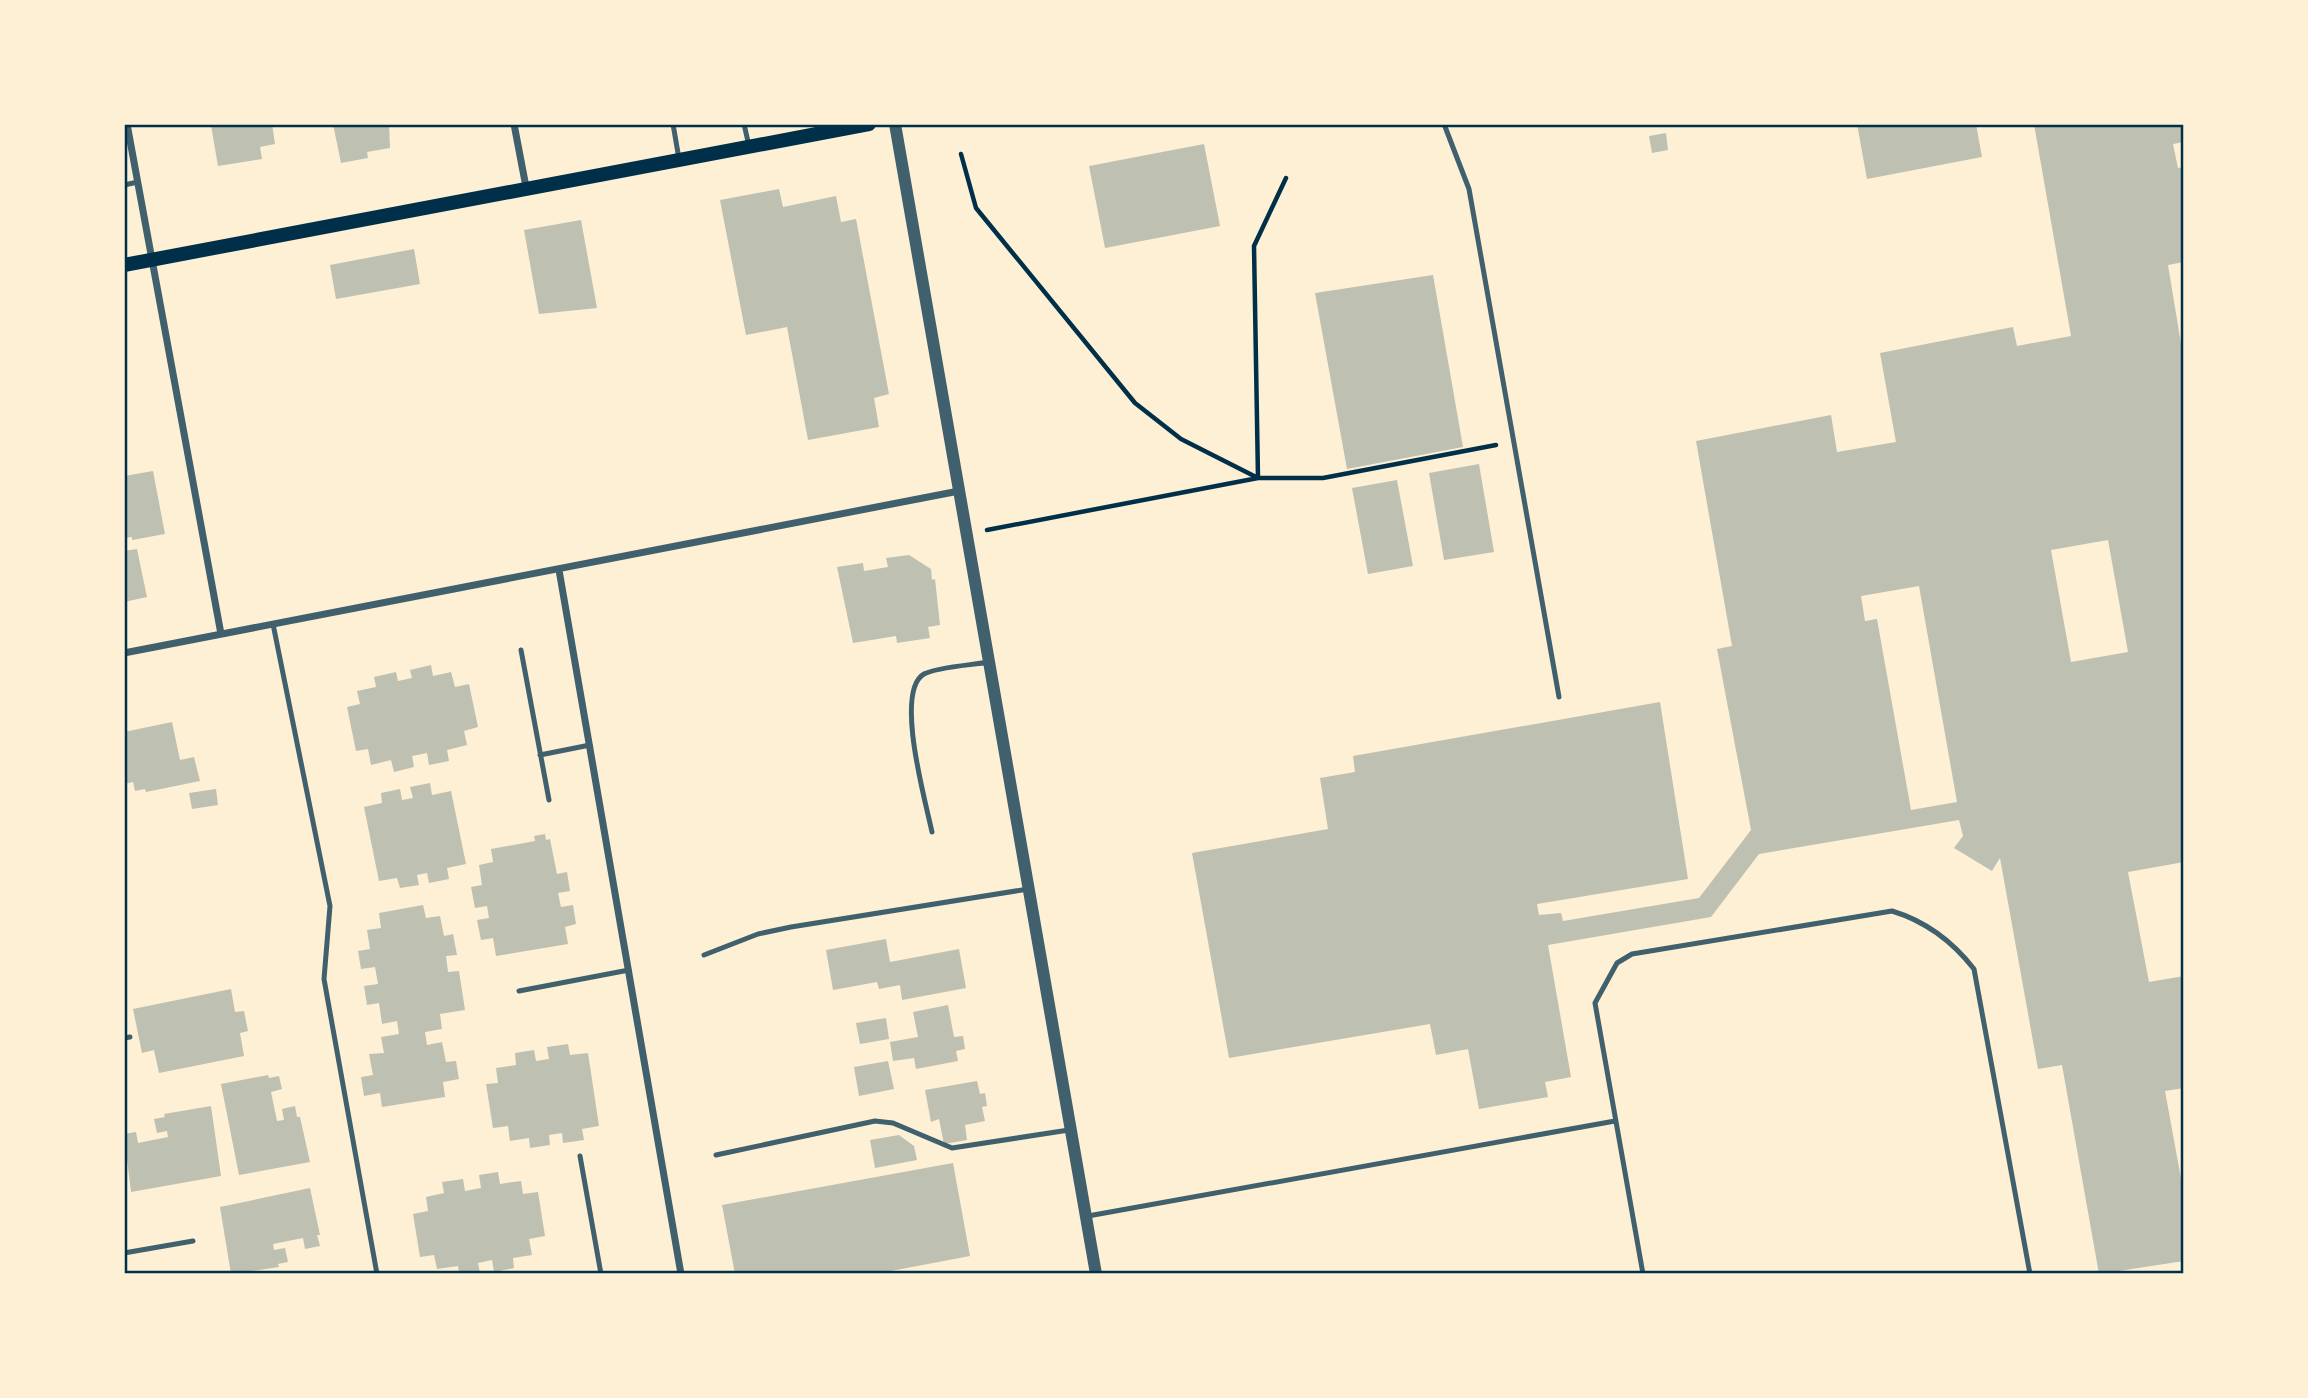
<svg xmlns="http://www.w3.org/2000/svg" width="2308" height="1398" viewBox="0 0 2308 1398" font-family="Figtree,sans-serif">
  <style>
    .building { fill: #bec0b2; fill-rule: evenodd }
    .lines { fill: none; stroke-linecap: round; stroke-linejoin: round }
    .path { stroke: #003049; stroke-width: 4.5 }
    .service { stroke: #3f606c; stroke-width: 5 }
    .minor { stroke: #3f606c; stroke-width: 7 }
    .tertiary { stroke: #3f606c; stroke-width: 12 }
    .secondary { stroke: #003049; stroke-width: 14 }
    .neatline { fill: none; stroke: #003049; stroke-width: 2.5 }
  </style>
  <rect width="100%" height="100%" fill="#fdf0d5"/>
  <path class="building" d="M 272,124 L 275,144 L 260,147 L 262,159 L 218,166 L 211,125 Z
    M 333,124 L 389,124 L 390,148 L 367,152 L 368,158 L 341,163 Z
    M 1857,124 L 1976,124 L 1982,157 L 1867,179 Z
    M 2034,124 L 2184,124 L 2184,142 L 2173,144 L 2178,168 L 2184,167 L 2184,262 L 2168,265 L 2184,362 L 2184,862 L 2128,872 L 2149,982 L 2184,976 L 2184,1088 L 2165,1091 L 2184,1195 L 2184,1261 L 2099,1274 L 2062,1065 L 2038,1069 L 2000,858 L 1992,871 L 1954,848 L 1963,836 L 1959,820 L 1759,854 L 1711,917 L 1548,945 L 1571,1077 L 1545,1082 L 1548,1097 L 1479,1109 L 1468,1049 L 1436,1055 L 1430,1024 L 1229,1058 L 1192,853 L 1328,829 L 1320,778 L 1355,772 L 1353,756 L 1660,702 L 1688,879 L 1537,904 L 1539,915 L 1561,913 L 1563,921 L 1699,898 L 1751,830 L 1717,649 L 1732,646 L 1696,441 L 1831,415 L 1837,452 L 1896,442 L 1880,353 L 2013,327 L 2017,346 L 2071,336 ZM 2108,540 L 2128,652 L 2071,662 L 2051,550 ZM 1919,586 L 1957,802 L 1911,810 L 1877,619 L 1865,621 L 1861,596 Z
    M 1666,133 L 1668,150 L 1652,153 L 1649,136 Z
    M 1204,144 L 1220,226 L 1105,248 L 1089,166 Z
    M 779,189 L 783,207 L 836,196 L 841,222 L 856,219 L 889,394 L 874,398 L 879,427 L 808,440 L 787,327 L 746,335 L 720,200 Z
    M 581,220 L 597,308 L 539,314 L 524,230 Z
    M 414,249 L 420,284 L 336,299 L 330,265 Z
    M 1433,275 L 1463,447 L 1347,469 L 1315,293 Z
    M 1479,464 L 1494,552 L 1444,560 L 1429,473 Z
    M 153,471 L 165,534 L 132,540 L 132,537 L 124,538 L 124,476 Z
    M 1397,480 L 1413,566 L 1368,574 L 1352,488 Z
    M 137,549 L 147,597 L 124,602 L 124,551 Z
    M 909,555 L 931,569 L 932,580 L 935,579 L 940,625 L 928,627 L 930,638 L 897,643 L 896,636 L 853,643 L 837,567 L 863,563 L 864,571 L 888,567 L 886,558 Z
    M 431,665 L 433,676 L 451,672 L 455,687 L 469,684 L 478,727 L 464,731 L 467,745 L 447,750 L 449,761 L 429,765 L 427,753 L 412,756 L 414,767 L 394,772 L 391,760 L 371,765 L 368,749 L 356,751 L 347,707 L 360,704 L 357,691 L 376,687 L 374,677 L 396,672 L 398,681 L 412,678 L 410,670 Z
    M 172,722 L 180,760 L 194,757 L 200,781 L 146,792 L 145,789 L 135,791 L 133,782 L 124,784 L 124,732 Z
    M 430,783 L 432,795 L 451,791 L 466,864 L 447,868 L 449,879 L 429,883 L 427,873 L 417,875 L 419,885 L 400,888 L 397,878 L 379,881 L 364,807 L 382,803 L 381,793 L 400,789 L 402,800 L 413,798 L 410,787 Z
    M 216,789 L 218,805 L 192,809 L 189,793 Z
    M 545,834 L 546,840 L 550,839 L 557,874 L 567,872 L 570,891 L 558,893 L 561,907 L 573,905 L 576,924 L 565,927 L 568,944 L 496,956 L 493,938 L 481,940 L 477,920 L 489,918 L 487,906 L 475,908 L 471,887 L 482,885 L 479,865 L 493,862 L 491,849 L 535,841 L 534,836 Z
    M 423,905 L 426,918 L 440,916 L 444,936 L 453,934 L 457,955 L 446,956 L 448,972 L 459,971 L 465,1010 L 440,1014 L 442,1029 L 425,1032 L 427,1045 L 442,1042 L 446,1062 L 456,1061 L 459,1079 L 443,1082 L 445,1097 L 382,1107 L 380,1093 L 364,1096 L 361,1077 L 373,1075 L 369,1054 L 384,1053 L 381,1037 L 399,1034 L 397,1021 L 382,1024 L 379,1003 L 367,1005 L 364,986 L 378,984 L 375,967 L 361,969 L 358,951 L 370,949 L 367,930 L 381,928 L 379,913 Z
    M 886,939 L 890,962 L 959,949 L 966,988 L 902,1000 L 900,985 L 879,989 L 877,982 L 833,990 L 826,950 Z
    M 231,989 L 235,1012 L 244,1011 L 248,1031 L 240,1033 L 244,1056 L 159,1073 L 154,1050 L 142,1053 L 133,1009 Z
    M 948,1005 L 954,1037 L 963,1036 L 965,1049 L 956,1051 L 958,1061 L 916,1069 L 914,1058 L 893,1061 L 890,1042 L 918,1037 L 913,1012 Z
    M 886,1018 L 889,1039 L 860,1044 L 856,1023 Z
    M 568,1044 L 570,1055 L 588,1053 L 599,1126 L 582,1129 L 584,1140 L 563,1143 L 562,1133 L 549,1135 L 550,1145 L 530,1148 L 529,1138 L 510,1141 L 508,1126 L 493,1128 L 486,1084 L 498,1083 L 496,1068 L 516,1065 L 515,1053 L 534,1050 L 536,1061 L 549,1059 L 547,1047 Z
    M 888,1061 L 894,1089 L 859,1096 L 854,1067 Z
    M 268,1075 L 269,1078 L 279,1076 L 282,1089 L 271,1092 L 277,1121 L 284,1120 L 282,1109 L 295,1106 L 297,1117 L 300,1117 L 310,1162 L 239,1175 L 221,1084 Z
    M 977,1081 L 980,1094 L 985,1093 L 987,1106 L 982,1107 L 985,1121 L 965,1125 L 967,1140 L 944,1144 L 939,1119 L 931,1122 L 925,1090 Z
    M 211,1106 L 221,1176 L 131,1192 L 124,1134 L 136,1132 L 138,1143 L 168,1137 L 167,1131 L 157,1133 L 154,1119 L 165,1117 L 164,1114 Z
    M 899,1135 L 914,1146 L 917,1160 L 875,1168 L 870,1140 Z
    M 953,1163 L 970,1256 L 875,1274 L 735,1274 L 722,1205 Z
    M 498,1172 L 500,1184 L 521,1181 L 523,1194 L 538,1192 L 545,1236 L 529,1239 L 532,1255 L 513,1258 L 514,1268 L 494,1272 L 492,1260 L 478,1263 L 480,1273 L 475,1274 L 459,1274 L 458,1266 L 437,1269 L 434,1255 L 420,1257 L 413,1214 L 428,1211 L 426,1197 L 444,1193 L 442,1182 L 463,1179 L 465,1191 L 481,1188 L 479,1175 Z
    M 310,1188 L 320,1235 L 317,1235 L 320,1246 L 305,1249 L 303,1238 L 273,1244 L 274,1250 L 285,1248 L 288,1262 L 278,1264 L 279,1267 L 231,1274 L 220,1207 Z"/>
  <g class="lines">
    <path class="path" d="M 961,154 L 976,208 L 1135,403 L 1181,439 L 1258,478 L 1254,246 L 1286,178
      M 987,530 L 1258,478 L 1323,478 L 1496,445"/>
    <path class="service" d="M 673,124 L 679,159
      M 744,124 L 749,146
      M 1444,124 L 1469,189 L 1559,697
      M 124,185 L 138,182
      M 273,624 L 330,906 L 324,979 L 377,1274
      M 521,650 L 549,800
      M 540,755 L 590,745
      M 932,832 C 926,803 894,691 924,674 C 937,667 973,665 989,662
      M 704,955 L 758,934 L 791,927 L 1028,889
      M 519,991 L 629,970
      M 124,1038 L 130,1037
      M 716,1155 L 875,1121 L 893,1123 L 952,1148 L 1069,1130
      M 580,1156 L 601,1274
      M 1088,1216 L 1615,1121
      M 124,1253 L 193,1241
      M 1643,1274 L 1595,1003 L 1617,963 L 1632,954 L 1892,911 C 1925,921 1953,942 1974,969 L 2030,1274"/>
    <path class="minor" d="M 127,124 L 221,634
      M 514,124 L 526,187
      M 559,570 L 681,1274
      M 124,653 L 959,491"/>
    <path class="tertiary" d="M 895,124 L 1096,1274"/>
    <path class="secondary" d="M 124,265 L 869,124"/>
  </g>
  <rect width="2308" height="1398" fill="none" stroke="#fdf0d5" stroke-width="252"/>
  <rect x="126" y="126" width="2056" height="1146" class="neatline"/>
</svg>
